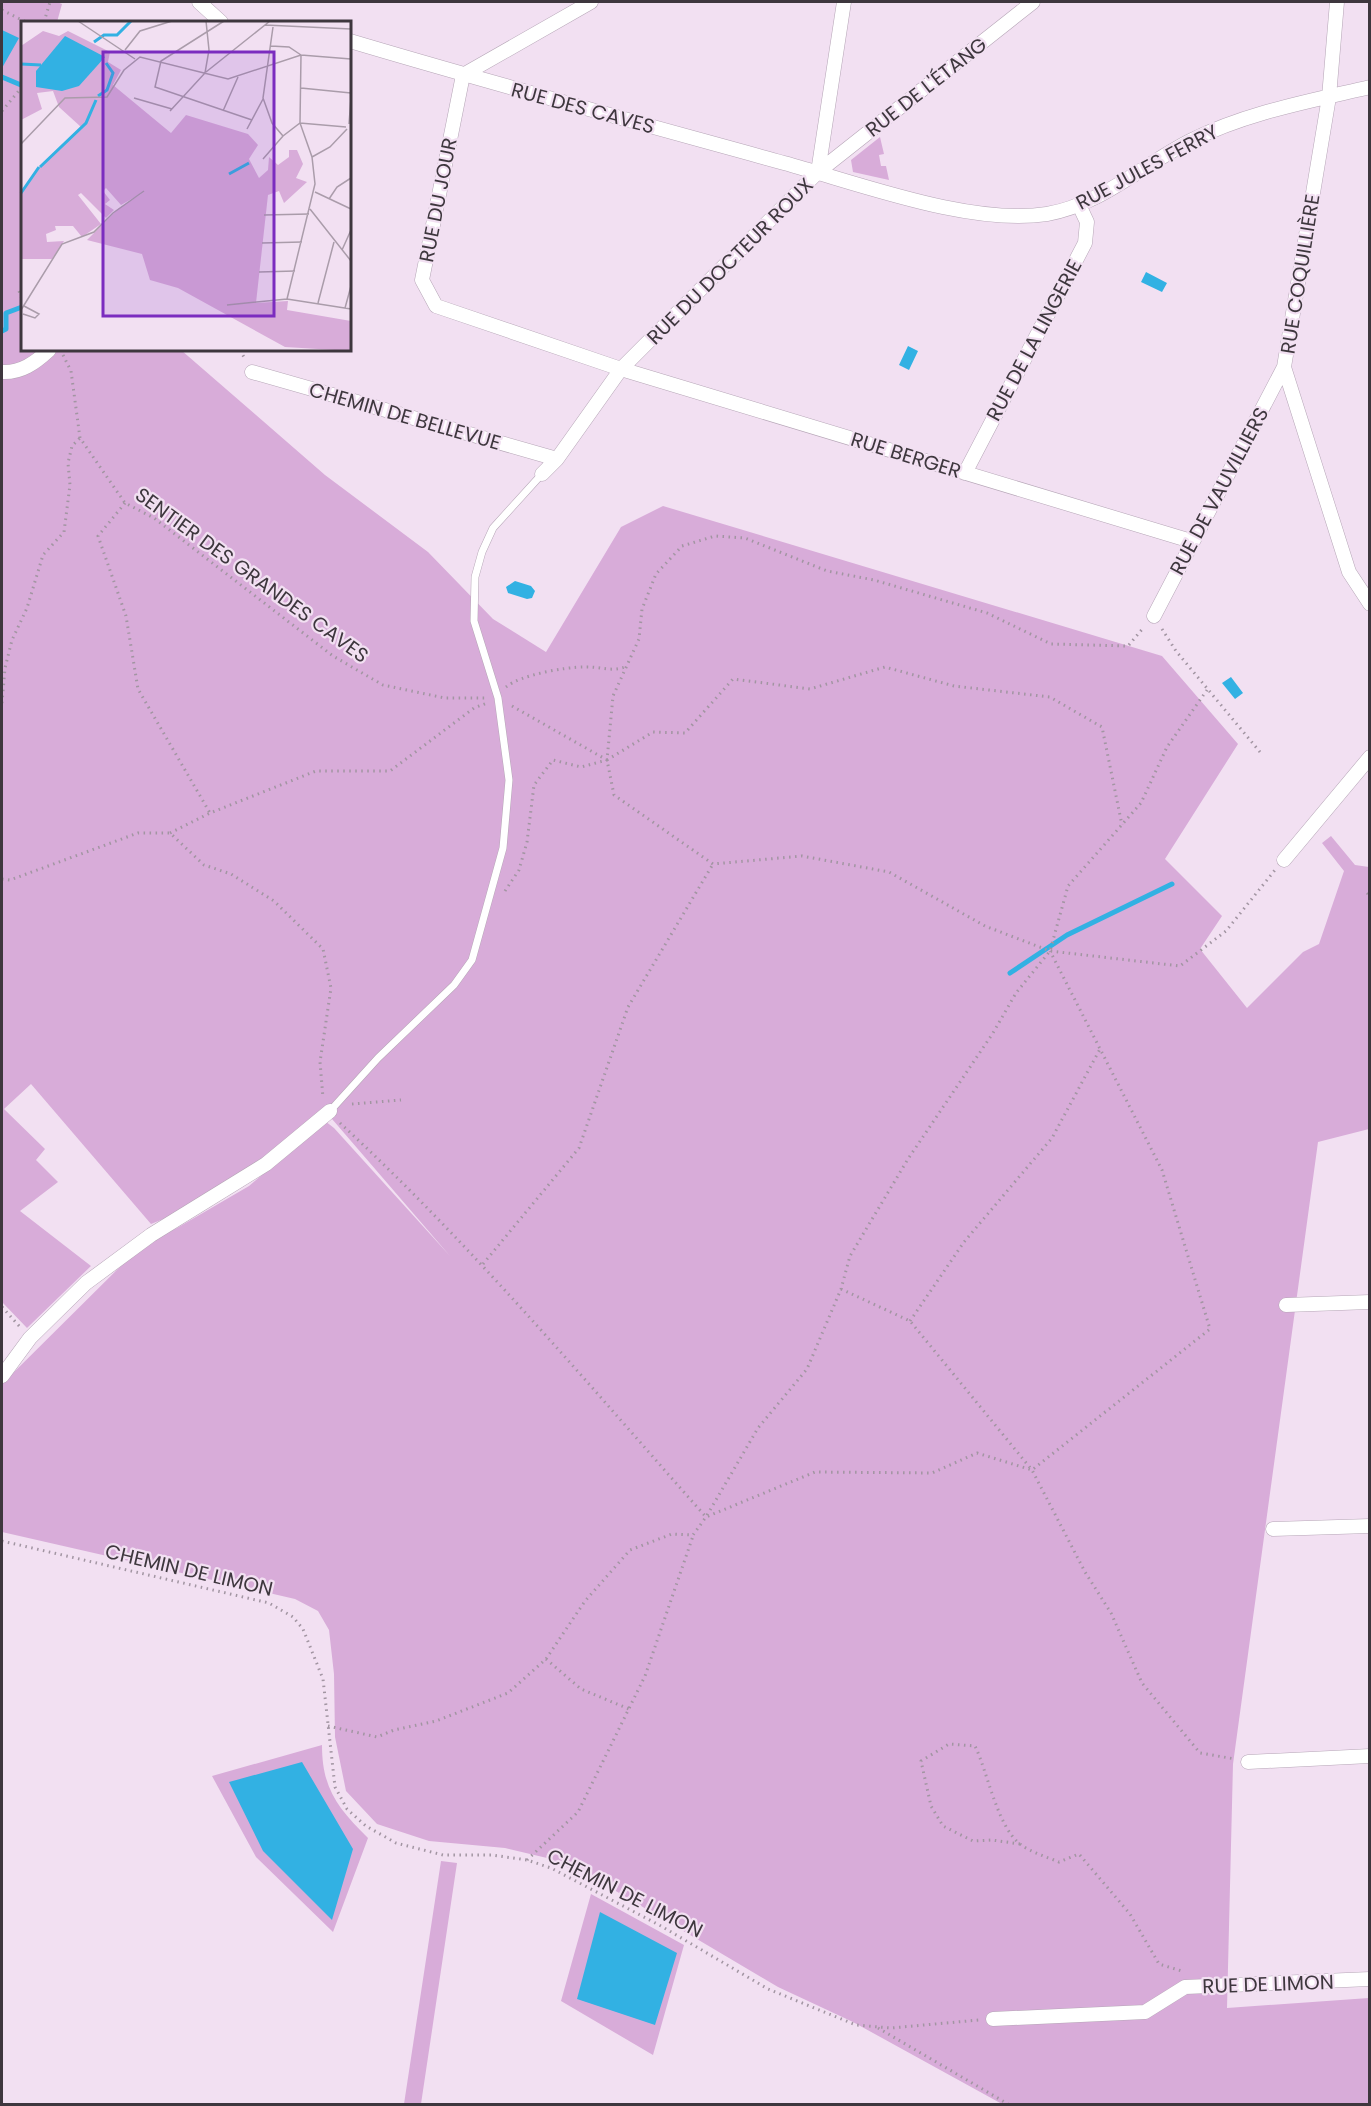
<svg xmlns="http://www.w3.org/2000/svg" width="1371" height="2106" viewBox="0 0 1371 2106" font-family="Poppins,sans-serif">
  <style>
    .green { fill: #d8acd9 }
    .water { fill: #32b1e3 }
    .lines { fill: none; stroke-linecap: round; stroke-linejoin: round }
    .stream { stroke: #32b1e3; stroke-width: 5 }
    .lane-casing { stroke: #b6a6b7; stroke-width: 8 }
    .street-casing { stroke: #b6a6b7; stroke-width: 15 }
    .path { stroke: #a295a2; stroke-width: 3; stroke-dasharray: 1.5 4.5; stroke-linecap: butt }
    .lane { stroke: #fff; stroke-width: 7 }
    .street { stroke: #fff; stroke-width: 14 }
    .labels { text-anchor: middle; stroke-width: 4.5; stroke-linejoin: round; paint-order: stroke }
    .street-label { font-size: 20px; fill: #3e373e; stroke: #f2e0f2 }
    .inset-river { fill: none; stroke: #32b1e3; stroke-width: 3 }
    .inset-road { fill: none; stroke: #aa9caa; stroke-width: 1.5 }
    .view { fill: #7b2cbf; fill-opacity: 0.15; stroke: #7b2cbf; stroke-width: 3 }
    .inset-edge { fill: none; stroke: #3e373e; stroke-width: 3 }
  </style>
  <rect width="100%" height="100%" fill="#f2e0f2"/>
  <path class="green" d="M 2,2 L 57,2 L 62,4 L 57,22 L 22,22 L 22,350 L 181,350 L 325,475 L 428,552 L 493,619 L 546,652 L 621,527 L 663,506 L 1162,656 L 1238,744 L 1165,859 L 1222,916 L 1200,949 L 1247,1008 L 1303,952 L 1319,944 L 1344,871 L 1322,843 L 1331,836 L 1355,865 L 1369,867 L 1369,1129 L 1318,1142 L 1233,1764 L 1227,2008 L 1369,1998 L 1369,2104 L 1002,2104 L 853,2022 L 778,1987 L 604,1884 L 547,1858 L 505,1848 L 429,1841 L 377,1824 L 346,1791 L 335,1737 L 334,1674 L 329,1630 L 318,1611 L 295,1599 L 2,1532 L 2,1384 L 145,1242 L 177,1228 L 249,1186 L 325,1121 L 334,1128 L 450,1256 L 326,1112 L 263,1159 L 193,1207 L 151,1224 L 31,1084 L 4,1109 L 45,1149 L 36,1160 L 58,1182 L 20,1211 L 91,1266 L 27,1328 L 2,1302 Z
    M 880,137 L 884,154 L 879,155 L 881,166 L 886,166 L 889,180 L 853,172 L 851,160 Z
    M 322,1745 C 322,1789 338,1808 368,1838 L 333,1932 L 256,1857 L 212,1776 Z
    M 441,1861 L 457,1863 L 421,2104 L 404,2104 Z
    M 591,1894 L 684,1945 L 653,2055 L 561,2001 Z"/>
  <path class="water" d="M 2,30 L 19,38 L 2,68 Z
    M 1146,272 L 1167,283 L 1162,292 L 1141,282 Z
    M 908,346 L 918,351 L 909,370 L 899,365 Z
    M 515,581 L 531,586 L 535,591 L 532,598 L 527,599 L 508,593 L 506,587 Z
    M 1231,677 L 1243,693 L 1235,699 L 1222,683 Z
    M 302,1762 L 353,1849 L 332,1920 L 263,1851 L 229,1782 Z
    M 600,1912 L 677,1953 L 655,2025 L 577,1999 Z"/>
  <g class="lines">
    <path class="stream" d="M 2,77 L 21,85
      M 2,331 L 6,329 L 6,313 L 22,307
      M 1010,973 L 1067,935 L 1172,884"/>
    <defs>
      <path id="lane" d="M 330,1111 L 378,1058 L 454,985 L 472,960 L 503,848 L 509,780 L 498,698 L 474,621 L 475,577 L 482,552 L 493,528 L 542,474"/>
      <path id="street" d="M 199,2 L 221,22
        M 591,2 L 463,75 L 422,280 L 436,306 L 621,369 L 1191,541
        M 1337,2 L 1329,97 L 1284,367 L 1349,572 L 1370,604
        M 350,41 C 494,84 639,123 784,163 C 858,183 971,226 1047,214 C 1100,205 1143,165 1190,141 C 1245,113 1310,101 1370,87
        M 818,172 L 1033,2
        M 2,372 C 21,373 35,363 49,350
        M 252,372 L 557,459
        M 965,473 L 1085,243 L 1087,222 L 1079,205
        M 542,474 L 557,459 L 621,369 L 818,172 L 844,2
        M 1154,616 L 1284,367
        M 1284,860 L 1370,757
        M 1286,1305 L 1370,1302
        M 2,1376 L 30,1338 L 86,1283 L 151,1235 L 266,1164 L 330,1111
        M 1273,1529 L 1370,1526
        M 1248,1762 L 1370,1756
        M 993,2019 L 1145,2012 L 1185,1987 L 1370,1979"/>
    </defs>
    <use href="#lane" class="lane-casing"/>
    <use href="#street" class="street-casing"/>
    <path class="path" d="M 2,10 L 26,22
      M 44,22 L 50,2
      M 2,111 L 22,87
      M 19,291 L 22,299
      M 240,350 L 245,359
      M 63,355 L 71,371 L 80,438 L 125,503 L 154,518 L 333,656 L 383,685 L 445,698 L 487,698
      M 125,503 L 98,536 L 126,616 L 138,689 L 210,813
      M 1162,629 L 1176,651 L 1260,752
      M 506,687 C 520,675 565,667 584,667 C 600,666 612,673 627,666
      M 2,703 L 5,668 L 12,640 L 27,608 L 43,555 L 64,532 L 70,485 L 68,463 L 72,446 L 80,438
      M 512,706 L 607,760 L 614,795 L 713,864 L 802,856 L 889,872 L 985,926 L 1050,951 L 1180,966 L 1226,931 L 1275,870
      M 607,760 L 653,732 L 685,733 L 733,679 L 810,689 L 885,667 L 954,686 L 1050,697 L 1102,727 L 1122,825
      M 170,833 L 210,813 L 316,771 L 390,771 L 474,708 L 487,703
      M 2,879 L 10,880 L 138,833 L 170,833 L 204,865 L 231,874 L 274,901 L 323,949 L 331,988 L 320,1062 L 323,1098
      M 505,891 L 519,870 L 527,842 L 534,785 L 553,760 L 581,767 L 607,760 L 613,696 L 639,639 L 642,609 L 656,574 L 682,546 L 715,536 L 745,538 L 827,571 L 874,580 L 987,613 L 1051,644 L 1128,646 L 1144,627
      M 1367,893 L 1370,896
      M 352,1104 L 401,1100
      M 340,1123 C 472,1245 587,1383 706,1517 L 815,1472 L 932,1473 L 977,1453 L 1032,1470 L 1210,1329 L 1162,1170 L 1050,951
      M 483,1264 L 579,1148 L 628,1007 L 713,864
      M 841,1289 L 910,1321 L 1032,1470 L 1085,1572 L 1111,1613 L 1142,1683 L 1200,1753 L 1235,1759
      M 2,1307 L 21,1328
      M 910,1321 L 964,1242 L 1052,1138 L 1100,1049
      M 2,1541 L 269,1603 L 293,1617 L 303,1629 L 323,1679 L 335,1787 L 347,1809 L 366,1826 L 396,1843 L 443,1855 L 492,1855 L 527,1860 L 551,1868 L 661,1926 L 768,1989 L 856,2025 L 891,2028 L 979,2020
      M 546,1659 L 581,1689 L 629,1709
      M 328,1726 L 377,1737 L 394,1730 L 436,1721 L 508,1693 L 546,1659 L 585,1601 L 630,1550 L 672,1534 L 693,1535 L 706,1517 L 758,1428 L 807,1369 L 841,1289 L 850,1256 L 908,1159 L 993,1033 L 1016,993 L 1050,951 L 1068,886 L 1141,803 L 1167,747 L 1207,690
      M 1020,1844 L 992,1840 L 973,1841 L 943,1826 L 931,1806 L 921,1761 L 949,1744 L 975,1746 C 988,1773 997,1826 1020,1844 C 1030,1852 1047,1857 1059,1862 L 1079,1854 L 1130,1914 L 1159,1964 L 1182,1971
      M 527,1860 L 578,1812 L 645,1676 L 693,1536
      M 878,2028 L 1008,2104"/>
    <use href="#lane" class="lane"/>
    <use href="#street" class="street"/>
  </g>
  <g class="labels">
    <g class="street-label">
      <text transform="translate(926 87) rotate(-38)" y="7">RUE DE L'ÉTANG</text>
      <text transform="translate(583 108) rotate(15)" y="7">RUE DES CAVES</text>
      <text transform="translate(1147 167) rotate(-28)" y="7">RUE JULES FERRY</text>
      <text transform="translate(438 200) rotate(-79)" y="7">RUE DU JOUR</text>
      <text transform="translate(730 261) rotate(-45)" y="7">RUE DU DOCTEUR ROUX</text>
      <text transform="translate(1300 274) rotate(-81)" y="7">RUE COQUILLIÈRE</text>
      <text transform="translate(1034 340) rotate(-62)" y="7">RUE DE LA LINGERIE</text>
      <text transform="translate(405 416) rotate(16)" y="7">CHEMIN DE BELLEVUE</text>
      <text transform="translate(906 455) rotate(17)" y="7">RUE BERGER</text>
      <text transform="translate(1219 491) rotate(-62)" y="7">RUE DE VAUVILLIERS</text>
      <text transform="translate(252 575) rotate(36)" y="7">SENTIER DES GRANDES CAVES</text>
      <text transform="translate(189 1570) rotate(13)" y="7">CHEMIN DE LIMON</text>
      <text transform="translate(625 1893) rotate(27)" y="7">CHEMIN DE LIMON</text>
      <text transform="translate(1268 1984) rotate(-2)" y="7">RUE DE LIMON</text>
    </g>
  </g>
  <g transform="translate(21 21)">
    <rect width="330" height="330" fill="#f2e0f2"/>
    <path d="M 22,10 L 38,15 L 47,10 L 89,31 L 87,41 L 100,49 L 92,64 L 150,112 L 165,94 L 227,113 L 237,124 L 228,138 L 238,157 L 247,149 L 248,136 L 257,144 L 268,136 L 268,129 L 276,129 L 282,143 L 275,157 L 286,161 L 263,182 L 258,170 L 247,174 L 235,282 L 267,280 L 266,289 L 330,300 L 330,330 L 264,326 L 157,267 L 129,259 L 121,233 L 66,219 L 97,188 L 123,171 L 100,184 L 85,167 L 82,170 L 89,179 L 84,183 L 93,189 L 85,197 L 60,172 L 57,174 L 80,203 L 61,216 L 52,205 L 34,205 L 35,209 L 25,213 L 26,221 L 43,220 L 31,238 L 0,238 L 0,171 L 20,144 L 60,106 L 38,86 L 32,70 L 16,72 L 21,88 L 0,99 L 0,25 Z" fill="#d8acd9"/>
    <path d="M 44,15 L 84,36 L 58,65 L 41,70 L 15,66 L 15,50 Z" fill="#32b1e3"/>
    <path class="inset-river" d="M 73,21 L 83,14 L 96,14 L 110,0M 0,43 L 20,44M 77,75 L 86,69 L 92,52 L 85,42M 19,146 L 65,102 L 75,79M 208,153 L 228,142M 0,172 L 18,146"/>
    <path class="inset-road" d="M 57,0 L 114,38M 203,0 L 140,40 L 134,66 L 231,99M 244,4 L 330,8M 252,6 L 242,77 L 251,102 L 262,115M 250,25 L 268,26 L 280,34M 104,29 L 119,10 L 151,0M 185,51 L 249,0M 280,67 L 330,72M 113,77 L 151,88M 149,90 L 184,52 L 188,29 L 185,0M 202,90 L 217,56M 328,103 L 330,77M 226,108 L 242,78M 0,123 L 44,77 L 86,76 L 103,49 L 119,36 L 207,58 L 280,34 L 330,38M 291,136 L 309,126 L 326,108M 242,138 L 262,115 L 279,102 L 325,106M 294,171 L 330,188M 308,178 L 316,166 L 330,157M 289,188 L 330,240M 243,194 L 288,193M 241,222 L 281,221M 321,229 L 330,209M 238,251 L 274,250M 266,278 L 294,163 L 291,136 L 279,102 L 280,34M 297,282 L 313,221M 206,284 L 266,278 L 330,288M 324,287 L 330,265M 0,289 L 41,223 L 73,211 L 92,192 L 123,170M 2,293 L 14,297 L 18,293 L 3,285"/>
    <path class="view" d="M 82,31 L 253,31 L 253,295 L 82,295 Z"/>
    <rect width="330" height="330" class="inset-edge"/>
  </g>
  <rect width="1371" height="2106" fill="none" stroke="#3e373e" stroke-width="6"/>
</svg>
